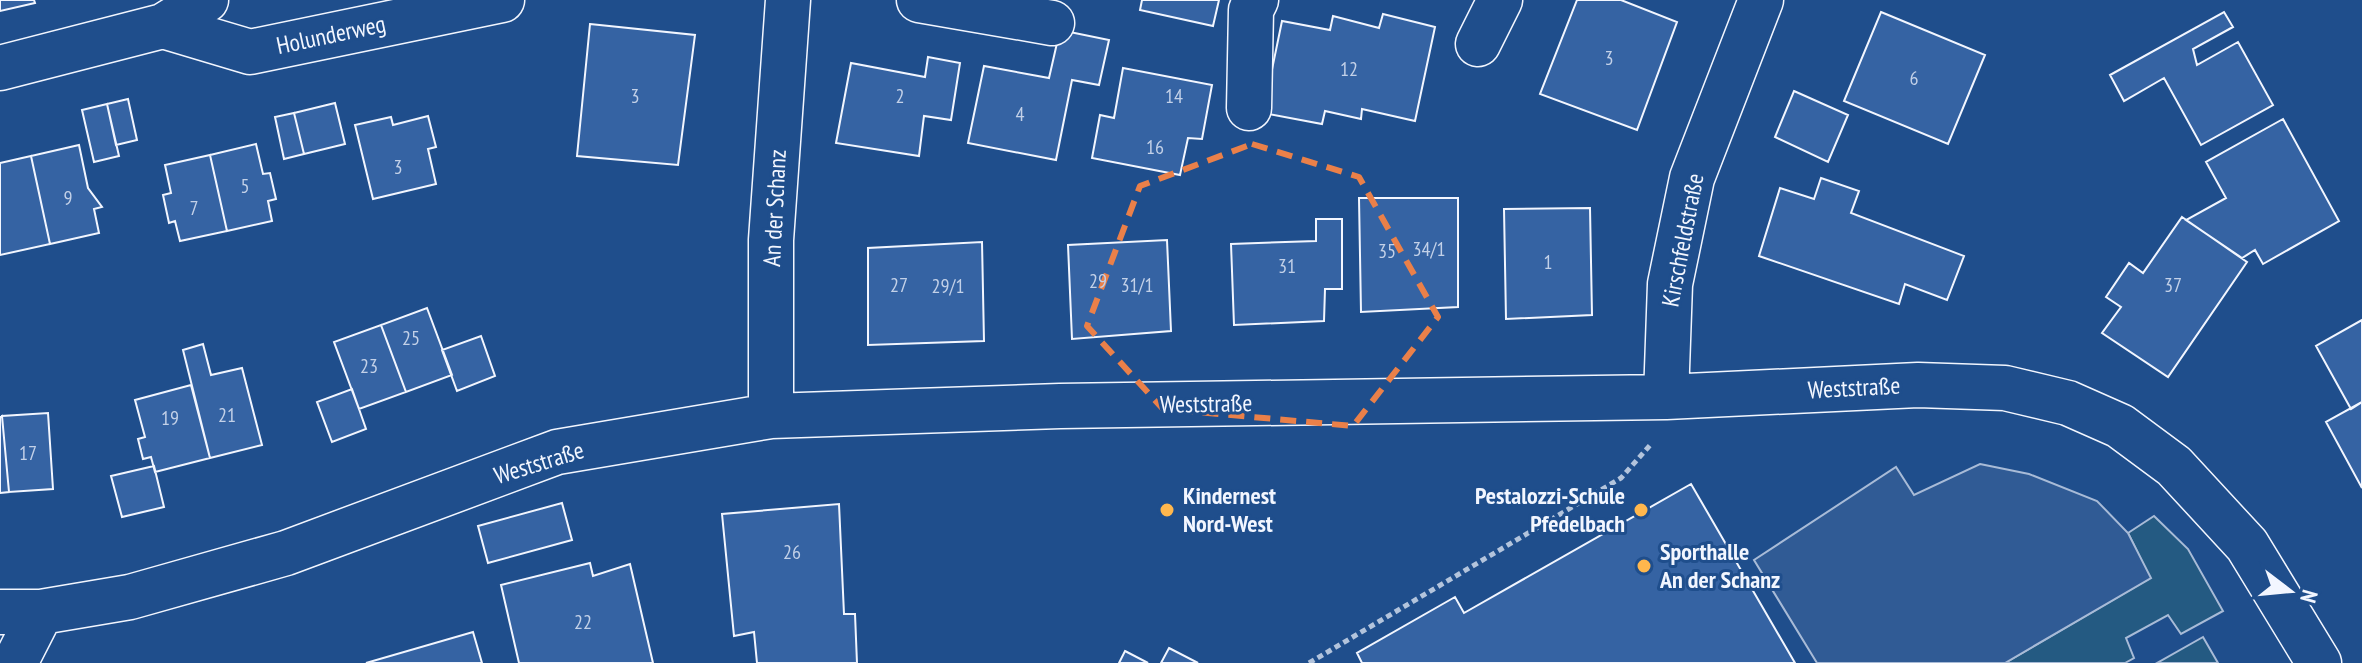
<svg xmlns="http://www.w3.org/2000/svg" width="2362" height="663" viewBox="0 0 2362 663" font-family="'PT Sans Narrow',sans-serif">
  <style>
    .green { fill: #245a82; stroke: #a8bbd7; stroke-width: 2 }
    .parking { fill: #305b95; stroke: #a8bbd7; stroke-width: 2 }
    .building { fill: #3563a3; stroke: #f2f6ff; stroke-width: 2 }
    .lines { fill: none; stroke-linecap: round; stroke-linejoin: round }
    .minor-casing { stroke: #f2f6ff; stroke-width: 47 }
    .path { stroke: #b3c4dc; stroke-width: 5; stroke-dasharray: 6 4; stroke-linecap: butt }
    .minor { stroke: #1f4e8c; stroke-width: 44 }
    .marked { fill: none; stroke: #ea8049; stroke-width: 6; stroke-dasharray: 16 10; stroke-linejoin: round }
    .poi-dot { fill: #ffb74d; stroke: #1f4e8c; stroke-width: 3 }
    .labels { text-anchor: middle; stroke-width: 6; stroke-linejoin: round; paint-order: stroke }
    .number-label { font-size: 20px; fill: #c3d1e8 }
    .street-label { font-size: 24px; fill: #f2f6ff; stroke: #1f4e8c }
    .poi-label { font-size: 24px; font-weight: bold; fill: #f2f6ff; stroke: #1f4e8c; text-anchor: start }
  </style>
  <rect width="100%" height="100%" fill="#1f4e8c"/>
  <path class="green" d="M 2154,516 L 2188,549 L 2223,611 L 2181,634 L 2168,615 L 2126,638 L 2134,658 L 2125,663 L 2005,663 L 2150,578 L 2128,533 Z
    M 2203,637 L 2218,663 L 2157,663 Z"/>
  <path class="parking" d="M 1980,464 L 2029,474 L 2097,501 L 2128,533 L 2151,578 L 2005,663 L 1817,663 L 1754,560 L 1896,467 L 1914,495 Z"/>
  <path class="building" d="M 0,0 L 34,0 L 35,3 L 0,11 Z
    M 1142,0 L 1219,0 L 1213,26 L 1140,10 Z
    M 1577,0 L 1621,0 L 1677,22 L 1637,130 L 1540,94 Z
    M 1881,12 L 1985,55 L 1948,144 L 1844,101 Z
    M 2224,12 L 2233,27 L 2193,49 L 2197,65 L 2238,42 L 2273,105 L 2201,145 L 2164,78 L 2124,101 L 2110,75 Z
    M 1383,14 L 1435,27 L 1415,121 L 1362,109 L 1361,119 L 1325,111 L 1322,124 L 1263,113 L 1282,21 L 1330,30 L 1333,16 L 1379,28 Z
    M 590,24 L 695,35 L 678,165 L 577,156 Z
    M 1060,30 L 1109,40 L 1099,85 L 1072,80 L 1056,160 L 968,143 L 984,66 L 1049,78 Z
    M 928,57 L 960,63 L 951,120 L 924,116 L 919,156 L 836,143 L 851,63 L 925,77 Z
    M 1123,68 L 1212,85 L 1202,139 L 1188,138 L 1180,175 L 1092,158 L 1100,115 L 1114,118 Z
    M 1794,91 L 1848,115 L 1828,162 L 1775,137 Z
    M 128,99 L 137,140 L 116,145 L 107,104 Z
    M 335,103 L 345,144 L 304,154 L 294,113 Z
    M 107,104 L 119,156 L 94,162 L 82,110 Z
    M 294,113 L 304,154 L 284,159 L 275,117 Z
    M 428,116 L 436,147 L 428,149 L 436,184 L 373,199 L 355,125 L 391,117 L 393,125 Z
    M 2283,119 L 2339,221 L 2263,264 L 2255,250 L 2242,258 L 2186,220 L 2226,198 L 2206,162 Z
    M 256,144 L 263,174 L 270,173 L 276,199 L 268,201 L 272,221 L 227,231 L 210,155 Z
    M 79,145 L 88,188 L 102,207 L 94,209 L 99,233 L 50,244 L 31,156 Z
    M 210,155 L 227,231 L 180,241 L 175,221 L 169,223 L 163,195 L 171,193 L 165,165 Z
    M 31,156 L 50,244 L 0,255 L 0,163 Z
    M 1821,178 L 1859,191 L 1851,213 L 1964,256 L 1947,300 L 1905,284 L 1899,304 L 1759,256 L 1780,188 L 1814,199 Z
    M 1359,198 L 1458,198 L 1458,307 L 1361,312 Z
    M 1590,208 L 1592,315 L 1506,319 L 1504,209 Z
    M 2182,217 L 2247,262 L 2168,377 L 2102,333 L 2121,307 L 2106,297 L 2129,263 L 2143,273 Z
    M 1316,219 L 1342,219 L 1342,289 L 1325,289 L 1324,321 L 1234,325 L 1231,244 L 1316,241 Z
    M 1167,240 L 1171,331 L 1072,339 L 1068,245 Z
    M 982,242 L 984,341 L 868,345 L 868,248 Z
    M 427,308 L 452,375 L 406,392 L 381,325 Z
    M 2362,320 L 2362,402 L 2351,409 L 2316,346 Z
    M 381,325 L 406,392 L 359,409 L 334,342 Z
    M 481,336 L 495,376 L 457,391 L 442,350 Z
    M 203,344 L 211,375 L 242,368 L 262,445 L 210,458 L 183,350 Z
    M 191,385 L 210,458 L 155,472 L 151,457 L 143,459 L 138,439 L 145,437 L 135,400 Z
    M 352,389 L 366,429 L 332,442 L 317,402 Z
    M 2362,402 L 2362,488 L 2326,422 Z
    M 48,413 L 53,489 L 9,492 L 2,416 Z
    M 2,416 L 9,492 L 0,493 L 0,417 Z
    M 154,466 L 164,507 L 122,517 L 111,476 Z
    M 1691,484 L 1795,663 L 1362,663 L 1357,653 L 1455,597 L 1464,613 Z
    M 562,503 L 572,540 L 488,563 L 478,526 Z
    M 839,504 L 844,614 L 855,614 L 857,663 L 757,663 L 754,632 L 734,636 L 722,514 Z
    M 590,563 L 593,576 L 630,564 L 653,663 L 519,663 L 501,585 Z
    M 473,632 L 482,663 L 366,663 Z
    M 1169,648 L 1198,663 L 1161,663 Z
    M 1125,651 L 1148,663 L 1119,663 Z"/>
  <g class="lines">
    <defs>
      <path id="minor" d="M 919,0 L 1052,23
        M 163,26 L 250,52 L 502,0
        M 1478,44 L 1500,0
        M 0,68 L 163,26 L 206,0
        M 1249,108 L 1251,10 L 1256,0
        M 1666,397 L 1670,284 L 1692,178 L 1761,0
        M 771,416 L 771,240 L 788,0
        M 0,612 L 41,612 L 130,597 L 286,553 L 557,452 L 771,416 L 1060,406 L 1666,397 L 1918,385 L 2005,388 L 2068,403 L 2120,426 L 2174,466 L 2247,545 L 2319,663
        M 15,663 L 41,612"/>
    </defs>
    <use href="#minor" class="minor-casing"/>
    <path class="path" d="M 1309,663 L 1621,478 L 1652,443"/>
    <use href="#minor" class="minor"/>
  </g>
  <path class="marked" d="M 1252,144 L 1359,177 L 1438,317 L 1353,426 L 1163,409 L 1087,326 L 1140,186 Z"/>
  <g class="poi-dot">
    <circle cx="1167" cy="510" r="8"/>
    <circle cx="1641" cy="510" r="8"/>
    <circle cx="1644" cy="566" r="8"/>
  </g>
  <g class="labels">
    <g class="number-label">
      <text x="1609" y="65">3</text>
      <text x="1349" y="76">12</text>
      <text x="1914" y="85">6</text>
      <text x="635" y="103">3</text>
      <text x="900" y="103">2</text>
      <text x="1174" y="103">14</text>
      <text x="1020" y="121">4</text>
      <text x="1155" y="154">16</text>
      <text x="398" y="174">3</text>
      <text x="245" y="193">5</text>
      <text x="68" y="205">9</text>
      <text x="194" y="215">7</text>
      <text x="1429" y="256">34/1</text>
      <text x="1387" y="258">35</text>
      <text x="1548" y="269">1</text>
      <text x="1287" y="273">31</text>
      <text x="1098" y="288">29</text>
      <text x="899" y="292">27</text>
      <text x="1137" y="292">31/1</text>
      <text x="2173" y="292">37</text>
      <text x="948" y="293">29/1</text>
      <text x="411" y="345">25</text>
      <text x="369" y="373">23</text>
      <text x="227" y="422">21</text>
      <text x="170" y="425">19</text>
      <text x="28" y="460">17</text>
      <text x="792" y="559">26</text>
      <text x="583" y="629">22</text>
    </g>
    <g class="street-label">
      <text transform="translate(331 35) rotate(-12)" y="8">Holunderweg</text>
      <text transform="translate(775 208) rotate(-87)" y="8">An der Schanz</text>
      <text transform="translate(1683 240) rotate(-79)" y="8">Kirschfeldstraße</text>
      <text transform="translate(1854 388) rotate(-3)" y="8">Weststraße</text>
      <text transform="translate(1206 404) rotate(-1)" y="8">Weststraße</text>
      <text transform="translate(539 463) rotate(-17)" y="8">Weststraße</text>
    </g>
    <g class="poi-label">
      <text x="1183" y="504">Kindernest<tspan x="1183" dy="28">Nord-West</tspan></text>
      <text x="1625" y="504" text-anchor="end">Pestalozzi-Schule<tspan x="1625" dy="28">Pfedelbach</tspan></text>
      <text x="1660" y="560">Sporthalle<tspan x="1660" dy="28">An der Schanz</tspan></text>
    </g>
  </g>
  <g transform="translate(2290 591) rotate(106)" stroke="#1f4e8c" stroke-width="6" paint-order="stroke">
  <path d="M0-6L14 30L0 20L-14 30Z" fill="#f2f6ff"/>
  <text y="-12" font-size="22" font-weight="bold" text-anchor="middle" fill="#f2f6ff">N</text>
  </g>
</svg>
